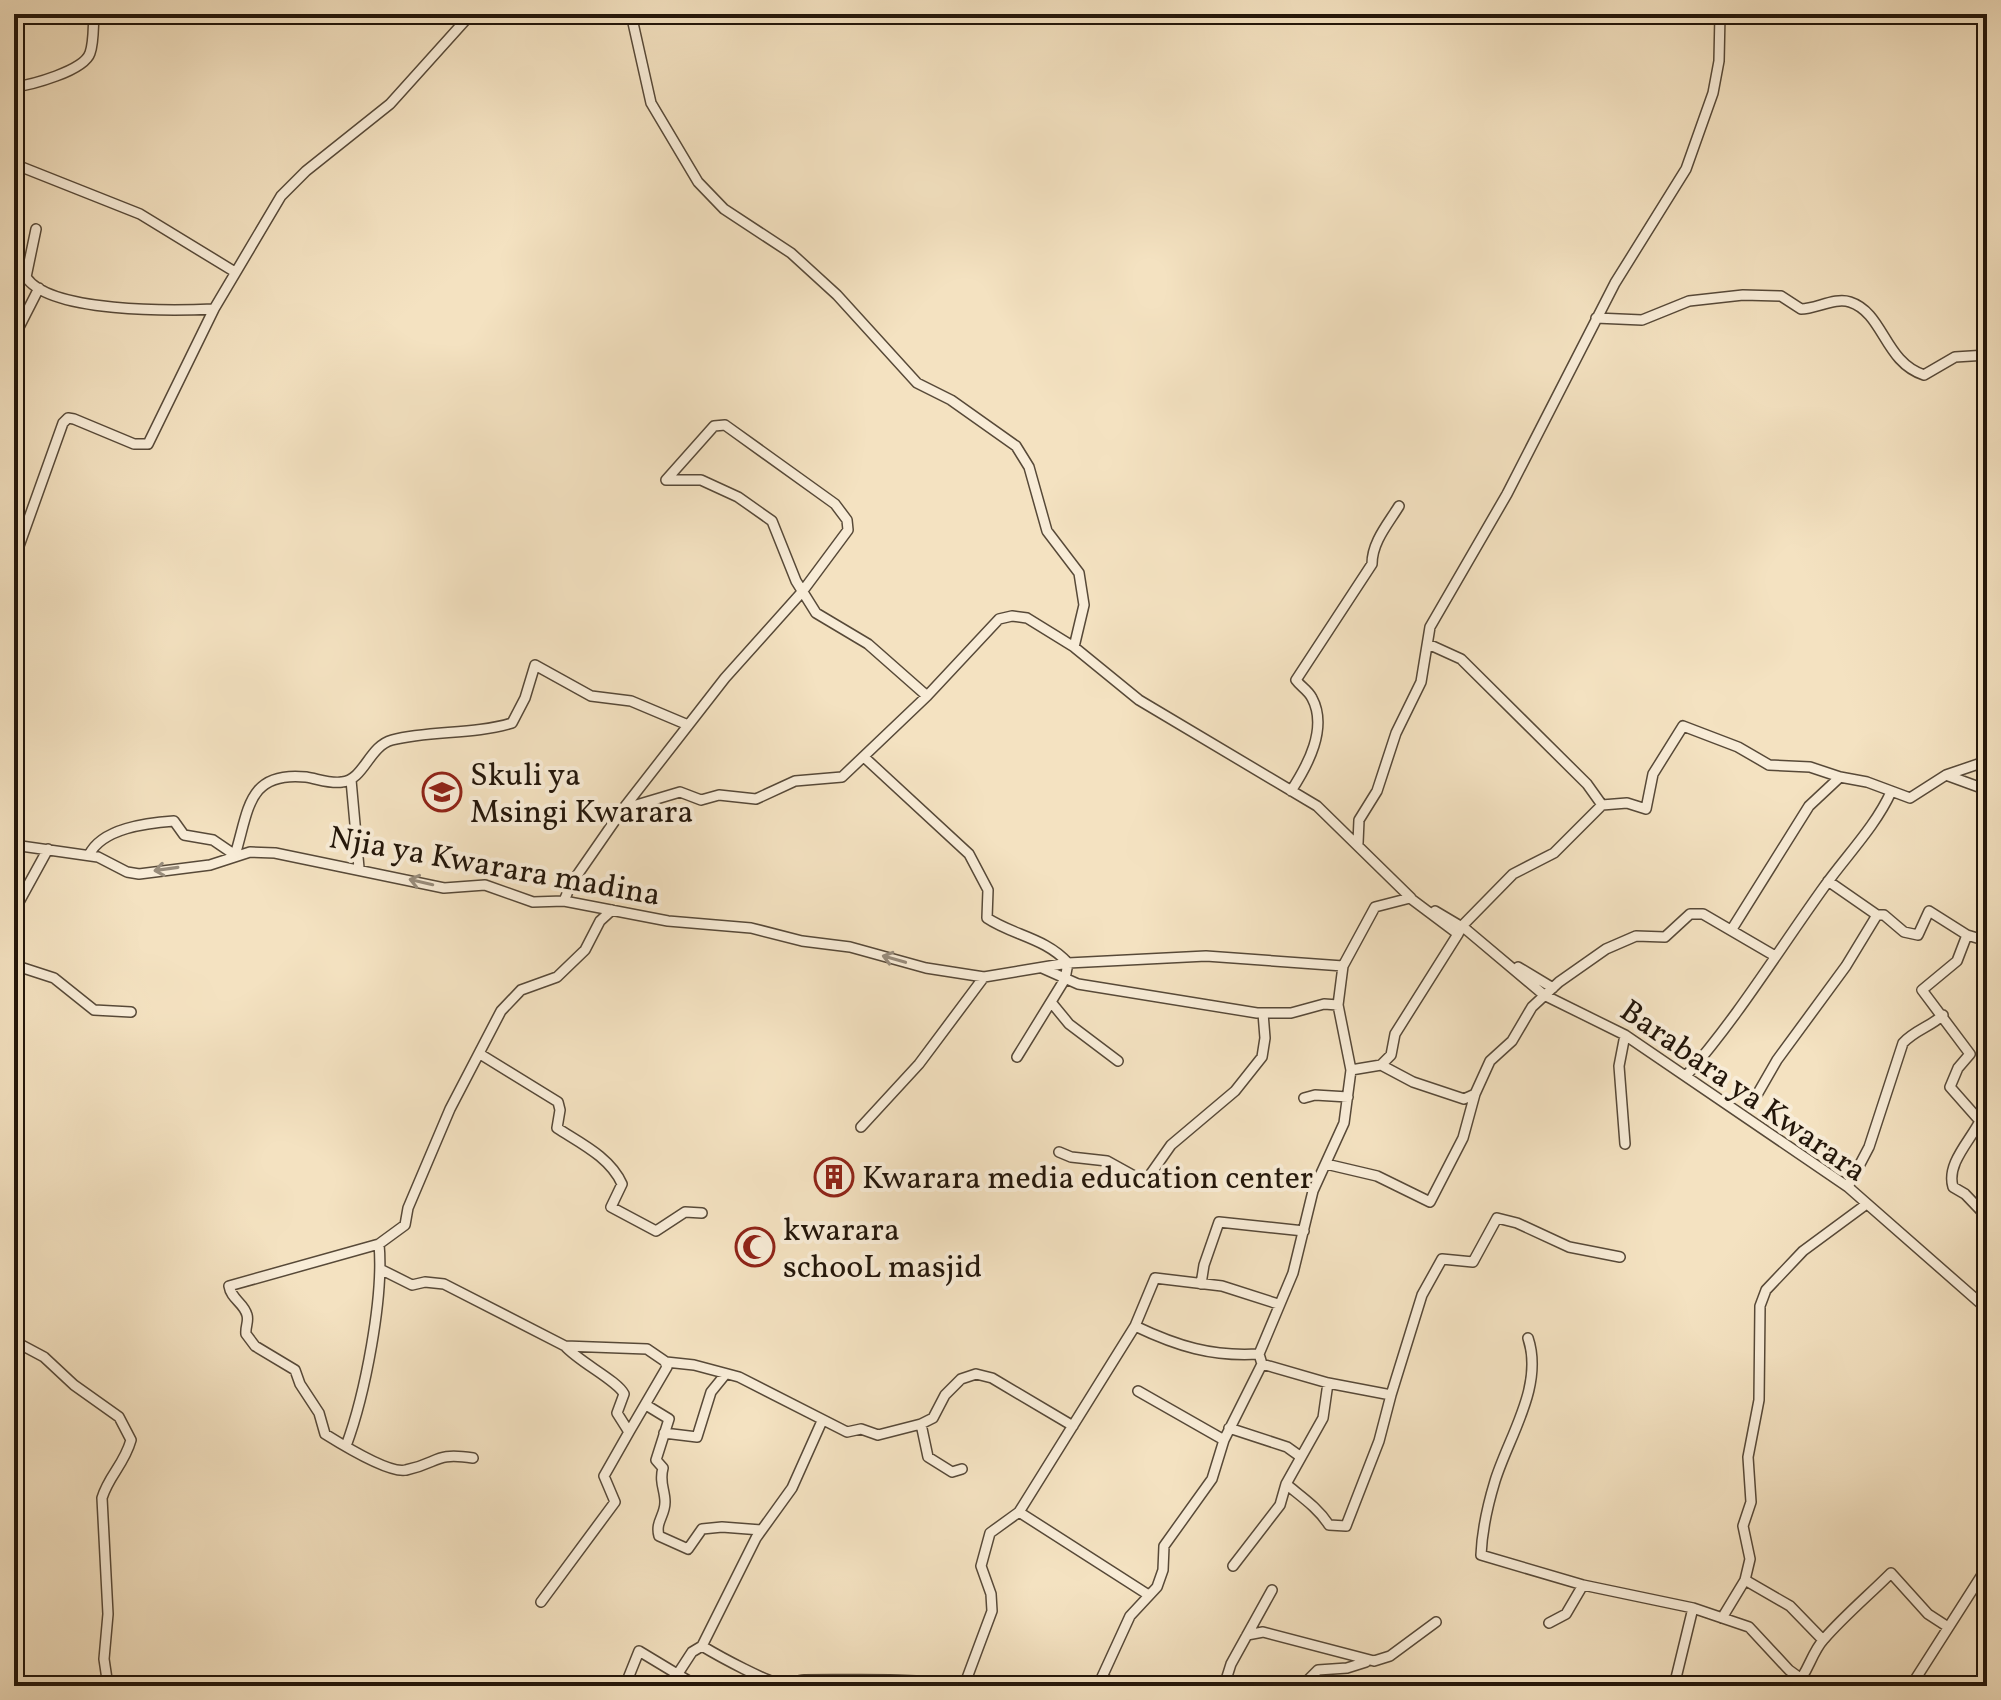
<svg xmlns="http://www.w3.org/2000/svg" width="2001" height="1700" viewBox="0 0 2001 1700" font-family="Vollkorn,serif">
  <style>
    .lines { fill: none; stroke-linecap: round; stroke-linejoin: round }
    .street-casing { stroke: #574938; stroke-width: 12 }
    .street { stroke: #f8ecd7; stroke-width: 9 }
    .oneway { stroke: #988c7b }
    .labels { text-anchor: middle; stroke-width: 8; stroke-linejoin: round; paint-order: stroke }
    .poi-label { font-size: 32px; fill: #23160a; stroke: #f8ecd7; text-anchor: start }
    .street-label { font-size: 32px; fill: #23160a; stroke: #f8ecd7 }
  </style>
  <rect width="100%" height="100%" fill="#f4e2c1"/>
  <filter id="stains"><feTurbulence type="fractalNoise" baseFrequency=".0025" numOctaves="4"/><feColorMatrix values="0 0 0 0 .2 0 0 0 0 .09 0 0 0 0 .02 0 0 0 .5 -.17"/></filter>
  <radialGradient id="worn" r=".72"><stop offset=".6" stop-color="#630" stop-opacity="0"/><stop offset="1" stop-color="#630" stop-opacity=".3"/></radialGradient>
  <g class="lines">
    <defs>
      <path id="street" d="M 631,14 L 651,103 L 698,182 L 724,209 L 791,253 L 837,295 L 917,383 L 951,400 L 1016,446 L 1029,467 L 1047,531 L 1079,573 L 1084,605 L 1074,647
        M 14,87 C 31,85 84,71 90,53 C 94,42 93,26 94,14
        M 14,164 L 140,214 L 235,272
        M 36,229 L 26,277 C 49,313 174,311 214,309
        M 1596,318 L 1642,320 L 1689,301 L 1743,295 L 1781,296 L 1801,309 C 1816,309 1835,297 1850,302 C 1884,313 1884,362 1924,375 L 1955,357 L 1987,355
        M 14,337 L 39,288
        M 666,480 L 701,480 L 738,497 L 772,521 L 796,581 L 816,613 L 868,644 L 927,696
        M 14,560 L 63,423 L 68,418 L 74,419 L 134,444 L 148,444 L 214,309 L 281,196 L 306,171 L 390,104 L 471,14
        M 1428,644 L 1461,659 L 1587,784 L 1602,805
        M 864,757 L 969,854 L 988,890 L 987,918 C 1012,935 1046,938 1068,963 L 1065,979 L 1017,1057
        M 1946,775 L 1987,761
        M 351,780 L 359,868
        M 1291,791 C 1308,765 1328,728 1312,698 C 1308,690 1301,687 1296,680 L 1372,564 C 1372,542 1388,524 1399,506
        M 623,809 L 680,792 L 701,800 L 719,795 L 756,799 L 795,781 L 842,777 L 927,696 L 999,619 L 1012,616 L 1027,618 L 1074,647 L 1139,700 L 1317,806 L 1411,898
        M 1358,843 L 1359,820 L 1377,791 L 1396,733 L 1421,682 L 1430,627 L 1507,494 L 1615,283 L 1686,169 L 1713,93 L 1719,61 L 1720,14
        M 14,845 L 98,857 L 127,872 L 139,874 L 210,865 L 250,852 L 275,853 L 444,888 L 485,885 L 533,902 L 564,901 L 668,921 L 751,928 L 802,941 L 850,947 L 926,968 L 971,975 L 984,977 L 1068,963 L 1206,956 L 1343,966
        M 89,855 C 102,828 147,823 174,821 L 184,835 L 213,840 L 235,855 C 249,810 247,771 306,777 C 318,779 331,784 342,782 C 364,780 369,746 392,740 C 431,730 473,735 512,723 L 525,698 L 535,665 L 591,696 L 631,701 L 688,725
        M 1828,881 L 1877,915 L 1884,915 L 1904,932 L 1918,935 L 1929,911 L 1967,935 L 1987,941
        M 564,901 L 571,884 L 623,809 L 725,678 L 802,592 L 848,530 L 847,520 L 835,504 L 725,425 L 714,426 L 666,480
        M 14,911 L 48,849
        M 1435,911 L 1467,930
        M 1462,926 L 1513,874 L 1554,853 L 1602,805 L 1627,803 L 1646,809 L 1653,774 L 1683,726 L 1738,747 L 1769,765 L 1810,767 L 1840,777
        M 1732,929 L 1809,806 L 1840,777 L 1867,782 L 1910,798 L 1946,775 L 1987,790
        M 1967,935 L 1957,961 L 1922,990 L 1970,1054 L 1958,1068 L 1950,1087 L 1980,1121
        M 14,965 L 54,978 L 94,1010 L 131,1012
        M 1518,967 L 1553,988
        M 1042,968 L 1078,984 L 1257,1013 L 1291,1013 L 1324,1004 L 1338,1005
        M 1051,1002 L 1069,1024 L 1118,1061
        M 1625,1035 L 1619,1066 L 1625,1144
        M 480,1054 L 558,1102 L 560,1110 L 557,1128 C 580,1143 610,1157 622,1184 L 611,1207 L 656,1231 L 685,1212 L 702,1213
        M 1381,1065 L 1391,1055 L 1395,1034 L 1458,934
        M 1351,1070 L 1381,1065 L 1413,1082 L 1464,1099 L 1475,1094 L 1490,1061 L 1512,1041 L 1532,1007 L 1559,982 L 1606,949 L 1636,936 L 1665,937 L 1690,914 L 1703,914 L 1775,956
        M 1686,1076 C 1738,1017 1778,951 1824,887 C 1846,856 1875,827 1891,792
        M 1304,1098 L 1315,1095 L 1348,1097
        M 1754,1100 L 1777,1060 L 1846,966 L 1877,915
        M 1987,1117 L 1980,1121 C 1970,1141 1946,1164 1953,1187 L 1965,1194 L 1987,1217
        M 861,1127 L 919,1064 L 984,977
        M 1059,1152 L 1071,1157 L 1107,1161 L 1145,1182 L 1171,1145 L 1235,1091 L 1262,1057 L 1265,1038 L 1263,1013
        M 1326,1164 L 1377,1176 L 1430,1202 L 1463,1138 L 1475,1094
        M 1848,1187 L 1869,1147 L 1903,1043 C 1915,1030 1930,1027 1943,1015
        M 382,1270 L 412,1285 L 425,1282 L 444,1284 L 565,1346 L 647,1349 L 666,1362 L 694,1365 L 739,1377 L 847,1432 L 861,1429 L 878,1435 L 921,1424 L 933,1418 L 945,1395 L 961,1379 L 976,1374 L 992,1378 L 1073,1426
        M 1201,1284 L 1204,1265 L 1219,1222 L 1304,1231
        M 1135,1326 C 1177,1346 1212,1357 1259,1354
        M 1528,1338 C 1544,1386 1509,1436 1495,1481 C 1488,1504 1482,1531 1481,1555 L 1583,1585 L 1693,1608 L 1749,1627 L 1789,1670 L 1811,1686
        M 14,1341 L 44,1357 L 74,1385 L 119,1417 L 131,1440 C 124,1465 109,1475 102,1498 L 108,1614 L 104,1659 L 108,1686
        M 1262,1364 L 1328,1383 L 1391,1395 L 1422,1295 L 1442,1259 L 1473,1262 L 1497,1218 L 1517,1223 L 1569,1247 L 1620,1257
        M 1138,1391 L 1224,1440
        M 646,1405 L 669,1419 L 656,1460 L 663,1468 C 659,1482 665,1490 665,1502 C 665,1516 655,1522 659,1536 L 688,1549 L 702,1529 L 722,1527 L 761,1530
        M 921,1424 L 928,1457 L 952,1472 L 962,1469
        M 1229,1428 L 1287,1447 L 1301,1457
        M 629,1432 L 667,1367 L 665,1362
        M 664,1433 L 697,1437 L 711,1392 L 724,1376
        M 346,1446 C 365,1395 384,1297 379,1244
        M 473,1458 C 433,1452 440,1463 406,1470 C 389,1474 341,1444 325,1434 L 319,1413 L 300,1384 L 295,1370 L 255,1346 L 246,1334 C 245,1327 249,1322 247,1315 C 244,1303 231,1299 229,1286 L 379,1244 L 405,1225 L 408,1208 L 450,1109 L 501,1011 L 521,990 L 557,977 L 585,950 L 600,921 L 612,910
        M 1286,1484 C 1303,1498 1318,1508 1329,1525 L 1346,1526 L 1379,1441 L 1391,1395
        M 1019,1512 L 1147,1594
        M 1233,1566 L 1280,1505 L 1286,1484 L 1323,1418 L 1328,1383
        M 1745,1580 L 1790,1606 L 1823,1640
        M 541,1602 L 615,1502 L 604,1476 L 629,1432 L 617,1413 L 624,1394 C 618,1381 579,1362 565,1346
        M 1722,1618 L 1745,1580 L 1750,1559 L 1743,1526 L 1751,1502 L 1748,1457 L 1759,1400 L 1760,1306 L 1766,1290 L 1803,1251 L 1864,1206
        M 1549,1623 L 1566,1614 L 1583,1585
        M 1247,1635 L 1263,1632 L 1374,1661 L 1390,1656 L 1436,1622
        M 702,1646 C 717,1655 771,1685 786,1685 C 792,1685 797,1680 804,1680 C 857,1680 910,1678 964,1685
        M 679,1672 L 692,1652 L 702,1646 L 756,1538 L 792,1488 L 822,1421
        M 625,1686 L 639,1651 L 697,1686
        M 964,1686 L 992,1611 L 991,1594 L 981,1566 L 990,1533 L 1019,1512 L 1135,1326 L 1155,1278 L 1222,1286 L 1278,1304
        M 1119,1686 L 1102,1677 L 1130,1616 L 1157,1587 L 1163,1570 L 1164,1546 L 1212,1479 L 1224,1440 L 1262,1364 L 1259,1354 L 1293,1273 L 1313,1191 L 1344,1123 L 1351,1070 L 1338,1005 L 1343,966 L 1375,907 L 1410,898 L 1458,934 L 1462,926 L 1544,995 L 1625,1035 L 1848,1187 L 1987,1309
        M 1224,1686 L 1231,1664 L 1272,1590
        M 1302,1686 L 1318,1670 L 1347,1668 L 1366,1662
        M 1683,1686 L 1675,1682 L 1693,1608
        M 1795,1686 C 1808,1674 1811,1653 1824,1639 C 1844,1616 1869,1595 1891,1573 L 1928,1614 L 1948,1627
        M 1911,1686 L 1987,1567"/>
    </defs>
    <use href="#street" class="street-casing"/>
    <use href="#street" class="street"/>
  </g>
  <defs><path id="oneway-shaft" d="M-6 0H5M1.5-3L5.5 0L1.5 3" fill="none" stroke-width="1.6" stroke-linecap="round" stroke-linejoin="round" transform="scale(2)"/></defs>
  <g class="oneway">
    <use href="#oneway-shaft" transform="translate(166 869) rotate(172)"/>
    <use href="#oneway-shaft" transform="translate(421 882) rotate(-167)"/>
    <use href="#oneway-shaft" transform="translate(894 959) rotate(-164)"/>
  </g>
  <defs>
    <symbol id="school-ring" viewBox="-11 -11 22 22"><circle r="9.5" fill="#f8ecd7" stroke="#8f2418" stroke-width="1.5"/><path d="M0-5L7-2L0 1L-7-2ZM-4 1L0 2.5L4 1V4Q0 6-4 4Z" fill="#8f2418"/></symbol>
    <symbol id="building-ring" viewBox="-11 -11 22 22"><circle r="9.5" fill="#f8ecd7" stroke="#8f2418" stroke-width="1.5"/><path d="M-4-6H4V6H1V3H-1V6H-4ZM-2.5-4.3h1.7v1.8h-1.7ZM.8-4.3h1.7v1.8H.8ZM-2.5-1h1.7V.8h-1.7ZM.8-1h1.7V.8H.8Z" fill="#8f2418"/></symbol>
    <symbol id="mosque-ring" viewBox="-11 -11 22 22"><circle r="9.5" fill="#f8ecd7" stroke="#8f2418" stroke-width="1.5"/><path d="M3.5-4.9A6 6 0 1 0 3.5 4.9A5 5 0 1 1 3.5-4.9Z" fill="#8f2418"/></symbol>
  </defs>
  <g fill-rule="evenodd">
    <use href="#school-ring" x="420" y="770" width="44" height="44"/>
    <use href="#building-ring" x="812" y="1155" width="44" height="44"/>
    <use href="#mosque-ring" x="733" y="1225" width="44" height="44"/>
  </g>
  <g class="labels">
    <g class="poi-label">
      <text x="470" y="785">Skuli ya<tspan x="470" dy="37">Msingi Kwarara</tspan></text>
      <text x="862" y="1188">Kwarara media education center</text>
      <text x="783" y="1240">kwarara<tspan x="783" dy="37">schooL masjid</tspan></text>
    </g>
    <g class="street-label">
      <text transform="translate(495 865) rotate(10)" y="11">Njia ya Kwarara madina</text>
      <text transform="translate(1744 1090) rotate(35)" y="11">Barabara ya Kwarara</text>
    </g>
  </g>
  <rect width="2001" height="1700" fill="none" stroke="#f4e2c1" stroke-width="48"/>
  <rect x="16" y="16" width="1969" height="1668" fill="none" stroke="#23160a" stroke-width="4"/>
  <rect x="24" y="24" width="1953" height="1652" fill="none" stroke="#23160a" stroke-width="2"/>
  <rect width="100%" height="100%" filter="url(#stains)"/>
  <rect width="100%" height="100%" fill="url(#worn)"/>
</svg>
